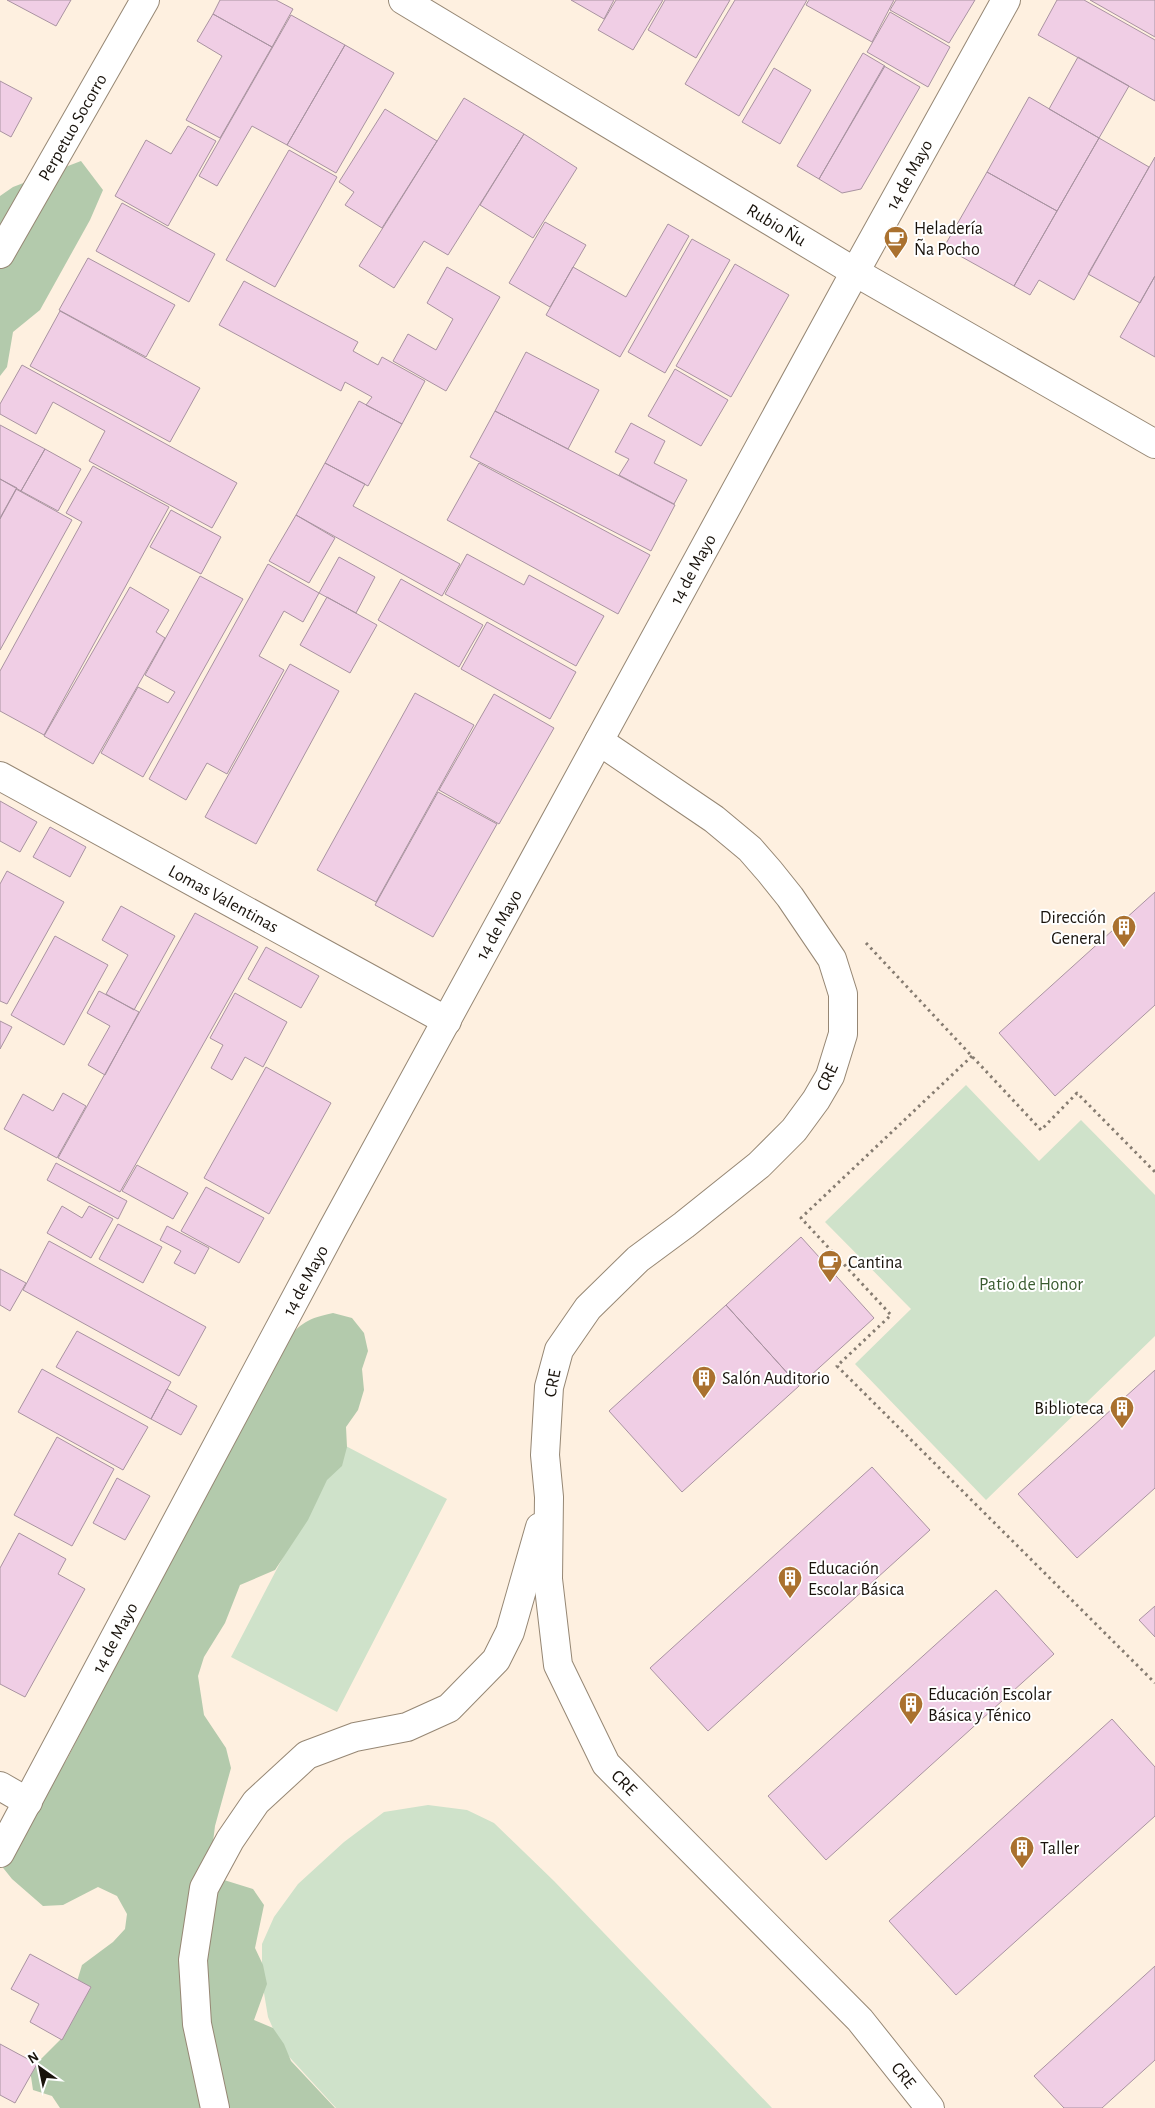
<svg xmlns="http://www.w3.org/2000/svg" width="1155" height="2108" viewBox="0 0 1155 2108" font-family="'Alegreya Sans',sans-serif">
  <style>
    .green { fill: #cfe2ca }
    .forest { fill: #b3caac }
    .building { fill: #f0cee5; stroke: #a993a1 }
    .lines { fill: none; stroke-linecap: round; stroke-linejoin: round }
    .minor-casing { stroke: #968774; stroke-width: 30 }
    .path { stroke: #867c71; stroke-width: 3; stroke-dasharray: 2.5 4; stroke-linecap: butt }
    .minor { stroke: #fff; stroke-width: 28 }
    .labels { text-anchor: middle; stroke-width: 4; stroke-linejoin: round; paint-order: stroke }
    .street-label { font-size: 18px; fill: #19130c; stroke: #fff }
    .poi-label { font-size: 18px; fill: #19130c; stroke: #fff; text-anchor: start }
    .park-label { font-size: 18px; fill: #3a5b30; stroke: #fff }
  </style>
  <rect width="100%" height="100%" fill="#fef0e0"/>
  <path class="green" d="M 966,1085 L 1039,1161 L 1081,1120 L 1155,1195 L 1155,1336 L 986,1500 L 855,1364 L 911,1309 L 825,1222 Z
    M 342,1444 L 447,1499 L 337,1712 L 231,1657 Z
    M 428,1805 L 467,1810 L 494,1823 L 554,1881 L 772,2108 L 336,2108 L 282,2049 L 268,2017 L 262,1981 L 262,1944 L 274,1917 L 298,1884 L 344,1842 L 384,1812 Z"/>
  <path class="forest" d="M 81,161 L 103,190 L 90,220 L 40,310 L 13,332 L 7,367 L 0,376 L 0,196 L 13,187 Z
    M 333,1313 L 352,1318 L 364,1333 L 368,1351 L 362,1369 L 364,1390 L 358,1410 L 346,1427 L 347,1447 L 342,1466 L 327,1480 L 308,1520 L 275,1570 L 240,1585 L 225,1623 L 204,1657 L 198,1676 L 204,1715 L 226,1748 L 231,1768 L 215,1826 L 210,1866 L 224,1880 L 253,1889 L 264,1905 L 255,1948 L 263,1965 L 267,1984 L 254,2020 L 273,2028 L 284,2044 L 291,2061 L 335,2108 L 60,2108 L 52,2096 L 33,2090 L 30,2070 L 63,2037 L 71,2001 L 82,1965 L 113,1942 L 125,1929 L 127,1914 L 117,1896 L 98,1887 L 63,1905 L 43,1906 L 12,1879 L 0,1864 L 30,1808 L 66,1761 L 93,1709 L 98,1672 L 285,1342 C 300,1323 309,1318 333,1313 Z"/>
  <path class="building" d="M 7,0 L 71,0 L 56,26 Z
    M 220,0 L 276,0 L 293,9 L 272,47 L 213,14 Z
    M 571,0 L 614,0 L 604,19 Z
    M 616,0 L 663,0 L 633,50 L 598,30 Z
    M 665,0 L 730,0 L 696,58 L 648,30 Z
    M 735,0 L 807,0 L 739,116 L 685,84 Z
    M 809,0 L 894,0 L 872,42 L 806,5 Z
    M 896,0 L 975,0 L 949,43 L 890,10 Z
    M 1057,0 L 1084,0 L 1155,40 L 1155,101 L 1038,35 Z
    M 1090,0 L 1155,0 L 1155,37 Z
    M 890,12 L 950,47 L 928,87 L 867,52 Z
    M 213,14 L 272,47 L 220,138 L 186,120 L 222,56 L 197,41 Z
    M 291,15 L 345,45 L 287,145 L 252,126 L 217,186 L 199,176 Z
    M 345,45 L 394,73 L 336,173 L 287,145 Z
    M 863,53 L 885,66 L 819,179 L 797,166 Z
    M 1078,57 L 1129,86 L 1099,138 L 1049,109 Z
    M 884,66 L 920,87 L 861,189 L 842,193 L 819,179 Z
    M 774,68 L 811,90 L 780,144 L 742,122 Z
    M 0,81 L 32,98 L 11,137 L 0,131 Z
    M 1029,97 L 1099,138 L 1057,211 L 987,172 Z
    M 464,98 L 524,134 L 448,255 L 424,241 L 394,288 L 359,266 Z
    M 385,109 L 437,141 L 382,228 L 345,205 L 354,192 L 339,182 Z
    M 188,126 L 216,141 L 168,226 L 115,196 L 146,140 L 171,154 Z
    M 524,134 L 577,168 L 533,238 L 480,205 Z
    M 1099,138 L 1149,167 L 1074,300 L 1039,280 L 1030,295 L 1014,286 Z
    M 289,150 L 337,177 L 275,287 L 226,260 Z
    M 1155,157 L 1155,276 L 1140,303 L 1088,274 Z
    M 987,172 L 1057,211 L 1014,286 L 944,247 Z
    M 122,203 L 215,254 L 189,302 L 96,251 Z
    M 545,222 L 586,245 L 550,307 L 509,283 Z
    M 668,224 L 689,236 L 620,357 L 546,315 L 573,267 L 626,297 Z
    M 692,239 L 730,260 L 665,373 L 628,352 Z
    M 88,258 L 175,305 L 146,357 L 59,310 Z
    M 735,264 L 789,295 L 731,397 L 676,366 Z
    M 447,267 L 500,297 L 446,391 L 393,361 L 408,334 L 436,350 L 453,319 L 427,303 Z
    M 1155,276 L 1155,357 L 1120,337 Z
    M 244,281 L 358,342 L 353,351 L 378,365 L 382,357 L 425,381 L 402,424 L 366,405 L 372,397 L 345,382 L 341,391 L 219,325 Z
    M 60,311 L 200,388 L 170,442 L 30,366 Z
    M 526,352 L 599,390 L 568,449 L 495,411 Z
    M 22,365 L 237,483 L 212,528 L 89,461 L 105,431 L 53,402 L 36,434 L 0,414 L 0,404 Z
    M 675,369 L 728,400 L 701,446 L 648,416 Z
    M 359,401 L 402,424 L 368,486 L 325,463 Z
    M 495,411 L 675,505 L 651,551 L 470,457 Z
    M 631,423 L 665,441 L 654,463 L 687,480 L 674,504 L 619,475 L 629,459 L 615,452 Z
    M 0,425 L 45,449 L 21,491 L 0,479 Z
    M 45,449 L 81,469 L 58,511 L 21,491 Z
    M 325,463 L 365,484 L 353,506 L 460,564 L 442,596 L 296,515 Z
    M 479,463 L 650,555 L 618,614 L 447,520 Z
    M 93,466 L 169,507 L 44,735 L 0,711 L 0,671 L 82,522 L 66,513 Z
    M 0,479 L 17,488 L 0,519 Z
    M 16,489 L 72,520 L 0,650 L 0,518 Z
    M 171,510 L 221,537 L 201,574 L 150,547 Z
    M 296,515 L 335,538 L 309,583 L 269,561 Z
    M 467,554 L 524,585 L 529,575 L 604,616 L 576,666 L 445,594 Z
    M 339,557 L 375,577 L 356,613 L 319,593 Z
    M 268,564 L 319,593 L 303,622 L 284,611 L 259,656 L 284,670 L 227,774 L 207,763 L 186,800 L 149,779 Z
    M 200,576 L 243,599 L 143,777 L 101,753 L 138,687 L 168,703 L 175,692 L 145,675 Z
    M 401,579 L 483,625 L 459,667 L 378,620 Z
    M 130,587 L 169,610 L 156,632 L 165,638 L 93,764 L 44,736 Z
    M 327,597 L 377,625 L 350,673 L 300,645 Z
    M 487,622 L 576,672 L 550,719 L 461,669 Z
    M 290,664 L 339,691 L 256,844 L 205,817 Z
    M 415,693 L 474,725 L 376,902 L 317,870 Z
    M 494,694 L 554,728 L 499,824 L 439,790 Z
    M 438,792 L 497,824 L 433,937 L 375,905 Z
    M 0,801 L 37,822 L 20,852 L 0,841 Z
    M 50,827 L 86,847 L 70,877 L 33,857 Z
    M 7,871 L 64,902 L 7,1004 L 0,1001 L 0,884 Z
    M 1155,892 L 1155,1005 L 1055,1096 L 999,1033 Z
    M 121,906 L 175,936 L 134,1010 L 106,994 L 128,955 L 102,940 Z
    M 195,913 L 258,947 L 120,1192 L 58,1158 Z
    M 55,936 L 108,965 L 64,1045 L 11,1015 Z
    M 266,947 L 319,976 L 301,1008 L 248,979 Z
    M 99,991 L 139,1012 L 105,1075 L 88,1065 L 110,1026 L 87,1013 Z
    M 235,993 L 287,1022 L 263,1067 L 245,1057 L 232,1080 L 211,1068 L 223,1045 L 210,1038 Z
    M 0,1021 L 12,1027 L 0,1049 Z
    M 266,1067 L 331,1103 L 269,1214 L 204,1178 Z
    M 63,1093 L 86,1106 L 57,1158 L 4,1129 L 23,1094 L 53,1111 Z
    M 56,1163 L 127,1201 L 118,1219 L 47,1180 Z
    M 137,1165 L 188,1193 L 173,1219 L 122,1191 Z
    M 206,1187 L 264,1218 L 239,1263 L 181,1231 Z
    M 62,1206 L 82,1218 L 89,1206 L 113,1219 L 91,1258 L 47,1233 Z
    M 118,1224 L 162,1247 L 143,1283 L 99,1259 Z
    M 167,1226 L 209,1248 L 195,1274 L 174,1263 L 181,1251 L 160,1240 Z
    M 801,1237 L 874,1318 L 799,1386 L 726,1305 Z
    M 49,1241 L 206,1327 L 179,1376 L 23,1290 Z
    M 0,1269 L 26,1283 L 10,1311 L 0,1305 Z
    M 726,1305 L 799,1386 L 682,1492 L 609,1411 Z
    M 77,1331 L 171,1382 L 151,1419 L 56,1367 Z
    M 42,1369 L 148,1427 L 123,1470 L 18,1412 Z
    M 1155,1370 L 1155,1488 L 1077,1558 L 1018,1494 Z
    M 167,1389 L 197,1406 L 181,1435 L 151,1419 Z
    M 57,1437 L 114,1469 L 72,1546 L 14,1515 Z
    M 872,1467 L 930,1530 L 708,1731 L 650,1668 Z
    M 117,1478 L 150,1496 L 125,1540 L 93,1523 Z
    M 19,1533 L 66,1559 L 58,1574 L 85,1589 L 25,1697 L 0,1684 L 0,1568 Z
    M 996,1590 L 1054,1654 L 826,1860 L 768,1796 Z
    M 1155,1606 L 1155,1637 L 1139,1620 Z
    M 1112,1719 L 1155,1767 L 1155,1816 L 956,1995 L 889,1921 Z
    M 30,1954 L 91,1987 L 62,2040 L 30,2022 L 39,2004 L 11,1989 Z
    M 1155,1966 L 1155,2060 L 1102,2108 L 1064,2108 L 1034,2076 Z
    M 0,2044 L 37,2064 L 15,2103 L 0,2095 Z"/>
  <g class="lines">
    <defs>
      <g id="minor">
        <path id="s1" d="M 403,0 L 855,272 L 1155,444"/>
        <path id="s2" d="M 0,254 L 145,0"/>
        <path id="s3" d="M 599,741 L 714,819 L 750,849 L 770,872 L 790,897 L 832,959 L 843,994 L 843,1034 L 830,1076 L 816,1100 L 794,1130 L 759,1165 L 684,1225 L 638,1259 L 588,1308 L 559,1350 L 549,1387 L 545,1455 L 549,1497 L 548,1579 L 558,1665 L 606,1764 L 860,2020 L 930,2108"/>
        <path id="s4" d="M 0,776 L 447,1021"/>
        <path d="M 0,1786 L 28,1802"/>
        <path id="s5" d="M 0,1853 L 332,1230 L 855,272 L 1006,0"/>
        <path d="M 215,2108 L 197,2024 L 193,1960 L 204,1888 L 230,1840 L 256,1802 L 307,1755 L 355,1737 L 407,1727 L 449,1708 L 496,1660 L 510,1632 L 540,1527"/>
      </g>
    </defs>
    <use href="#minor" class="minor-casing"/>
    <path class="path" d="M 866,943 L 1041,1130 L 1077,1093 L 1155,1172
      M 972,1056 L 801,1218 L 891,1315 L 837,1366 L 1155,1683"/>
    <use href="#minor" class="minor"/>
  </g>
  <defs>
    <symbol id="cafe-pin" viewBox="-11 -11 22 30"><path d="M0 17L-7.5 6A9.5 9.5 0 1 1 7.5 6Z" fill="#aa712f" stroke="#fff"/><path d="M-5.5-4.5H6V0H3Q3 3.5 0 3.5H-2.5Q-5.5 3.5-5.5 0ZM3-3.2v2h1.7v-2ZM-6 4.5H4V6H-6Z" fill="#fff"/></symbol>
    <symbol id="building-pin" viewBox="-11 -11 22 30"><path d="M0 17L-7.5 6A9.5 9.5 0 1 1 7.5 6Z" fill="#aa712f" stroke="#fff"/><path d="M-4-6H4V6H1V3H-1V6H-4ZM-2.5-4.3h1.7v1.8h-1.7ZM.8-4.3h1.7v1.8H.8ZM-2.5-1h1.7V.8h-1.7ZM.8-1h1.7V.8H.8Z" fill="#fff"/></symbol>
  </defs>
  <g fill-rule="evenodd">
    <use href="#cafe-pin" x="882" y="224" width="28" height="38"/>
    <use href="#building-pin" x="1110" y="913" width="28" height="38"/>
    <use href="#cafe-pin" x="816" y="1248" width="28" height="38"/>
    <use href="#building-pin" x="690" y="1364" width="28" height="38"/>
    <use href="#building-pin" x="1108" y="1394" width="28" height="38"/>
    <use href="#building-pin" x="776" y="1564" width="28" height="38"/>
    <use href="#building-pin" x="897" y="1690" width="28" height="38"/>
    <use href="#building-pin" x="1008" y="1834" width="28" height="38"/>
  </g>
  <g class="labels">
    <g class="street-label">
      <text dy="6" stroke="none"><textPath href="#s2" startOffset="146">Perpetuo Socorro</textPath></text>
      <text dy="6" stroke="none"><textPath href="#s5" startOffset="1909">14 de Mayo</textPath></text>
      <text dy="6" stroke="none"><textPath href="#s1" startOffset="436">Rubio Ñu</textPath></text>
      <text dy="6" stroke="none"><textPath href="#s5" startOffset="1459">14 de Mayo</textPath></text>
      <text dy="6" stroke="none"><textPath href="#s4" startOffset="255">Lomas Valentinas</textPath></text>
      <text dy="6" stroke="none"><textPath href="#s5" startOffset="1054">14 de Mayo</textPath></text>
      <text transform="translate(827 1077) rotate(-65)" y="6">CRE</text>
      <text dy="6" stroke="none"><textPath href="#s5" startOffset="649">14 de Mayo</textPath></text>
      <text transform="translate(552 1383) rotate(-79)" y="6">CRE</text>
      <text dy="6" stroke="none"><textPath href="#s5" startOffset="244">14 de Mayo</textPath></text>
      <text dy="6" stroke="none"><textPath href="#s3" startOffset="1286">CRE</textPath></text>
      <text dy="6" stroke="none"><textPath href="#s3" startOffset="1691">CRE</textPath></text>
    </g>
    <g class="poi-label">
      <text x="914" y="234">Heladería<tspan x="914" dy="21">Ña Pocho</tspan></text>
      <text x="1106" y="923" text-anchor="end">Dirección<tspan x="1106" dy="21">General</tspan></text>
      <text x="848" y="1268">Cantina</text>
      <text x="722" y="1384">Salón Auditorio</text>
      <text x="1104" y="1414" text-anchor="end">Biblioteca</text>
      <text x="808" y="1574">Educación<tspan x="808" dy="21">Escolar Básica</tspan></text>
      <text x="928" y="1700">Educación Escolar<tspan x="928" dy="21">Básica y Ténico</tspan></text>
      <text x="1040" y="1854">Taller</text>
    </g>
    <g class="park-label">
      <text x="1031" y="1290">Patio de Honor</text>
    </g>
  </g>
  <g transform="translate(40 2068) rotate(327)" stroke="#ffffff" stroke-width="4" paint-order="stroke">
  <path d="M0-4L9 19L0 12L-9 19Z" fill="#19130c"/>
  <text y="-8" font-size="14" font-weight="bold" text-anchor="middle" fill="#19130c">N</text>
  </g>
</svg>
